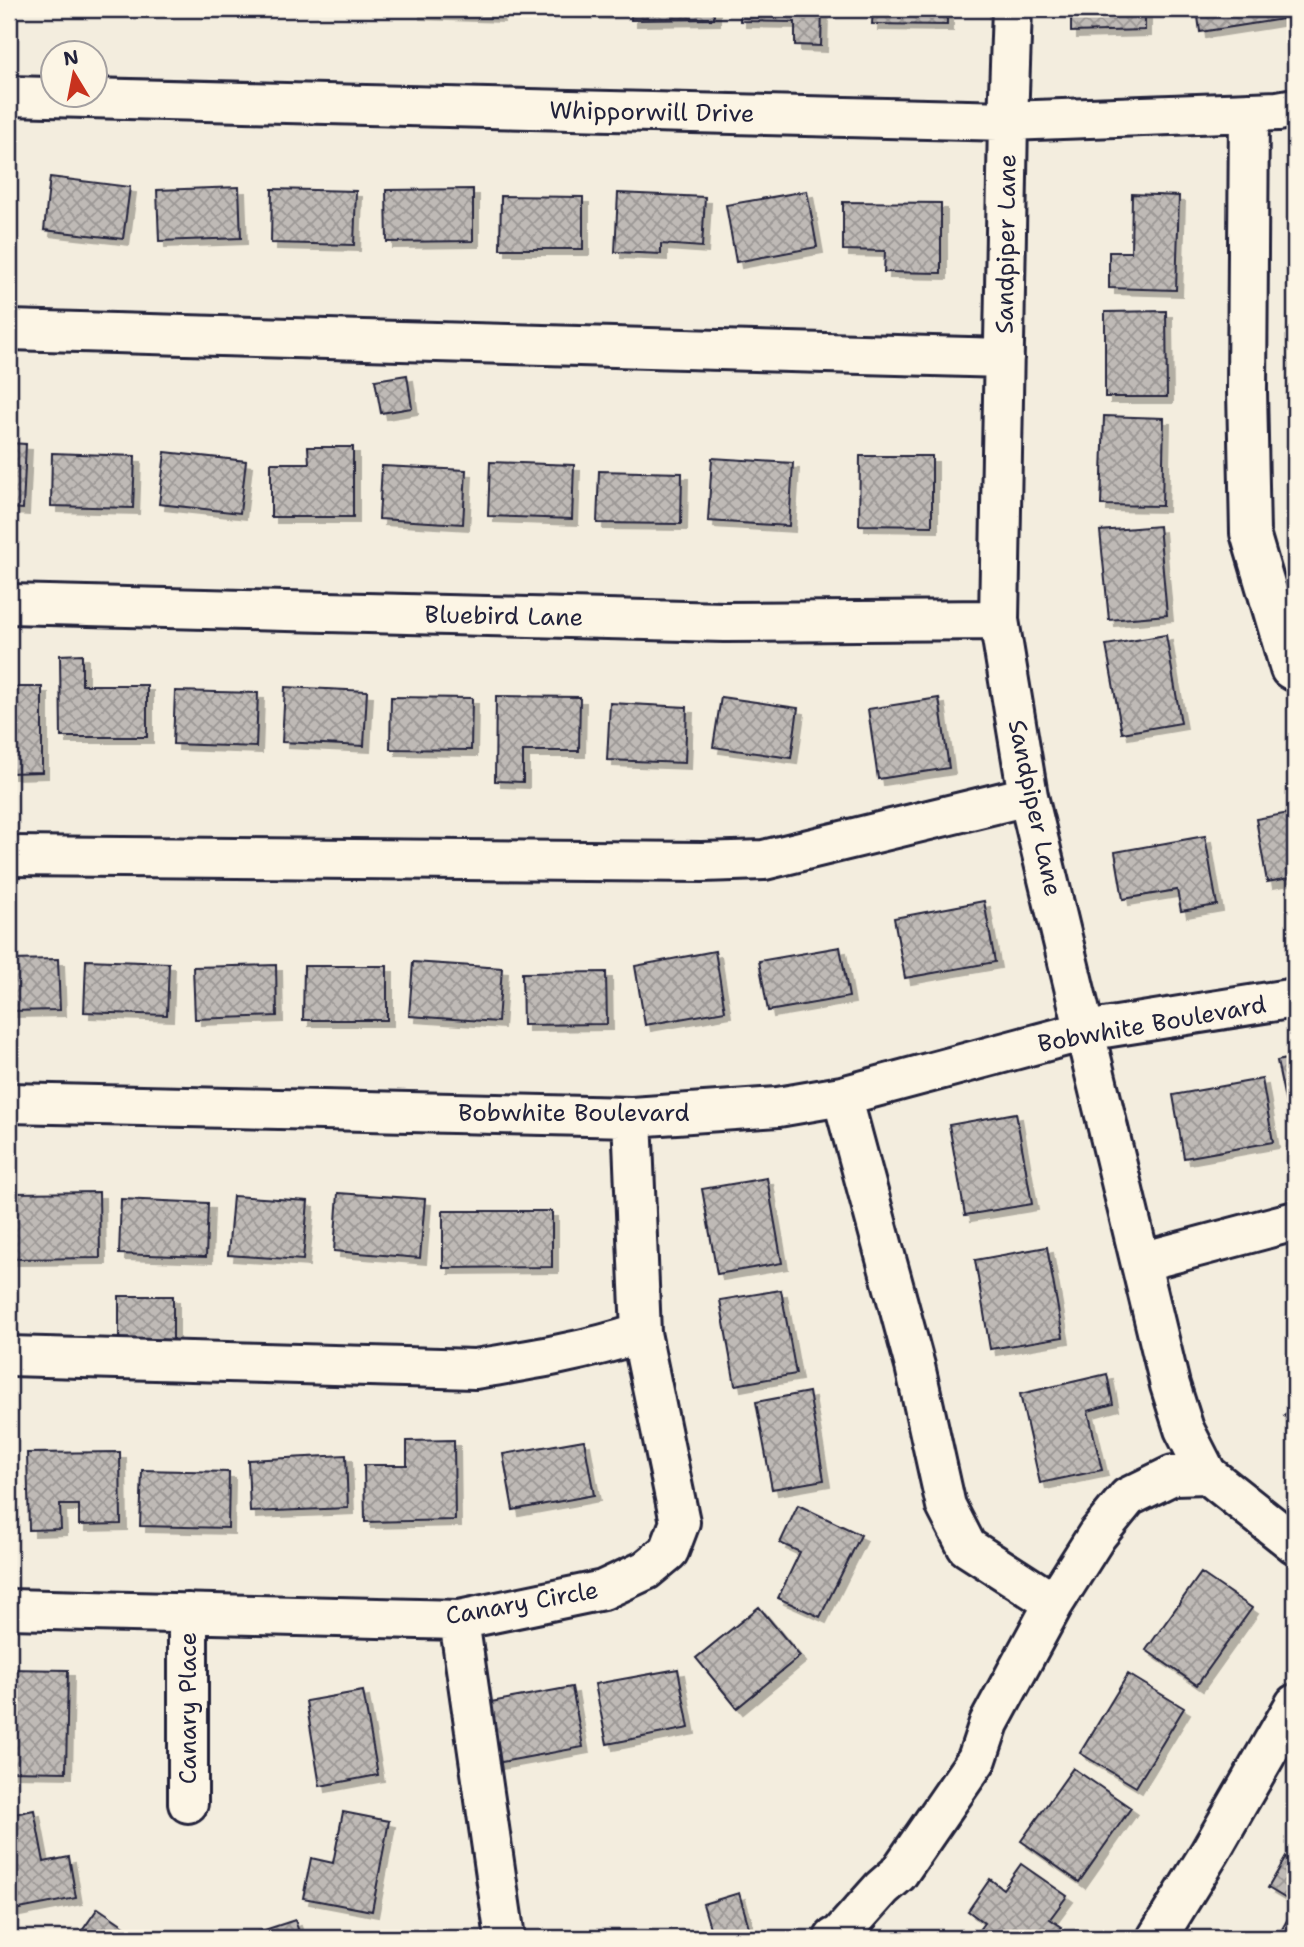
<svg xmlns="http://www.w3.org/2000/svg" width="1304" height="1947" viewBox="0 0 1304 1947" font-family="'Shantell Sans',sans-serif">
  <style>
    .building { fill: url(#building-cross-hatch); stroke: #22223b; stroke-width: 2; filter: url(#shadow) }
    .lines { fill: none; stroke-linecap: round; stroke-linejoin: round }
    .minor-casing { stroke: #22223b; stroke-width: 44 }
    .minor { stroke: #fcf5e5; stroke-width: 38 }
    .labels { text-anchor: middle; stroke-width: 7; stroke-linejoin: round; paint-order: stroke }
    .street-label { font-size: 24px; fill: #22223b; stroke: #fcf5e5 }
  </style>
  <defs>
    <pattern id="building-cross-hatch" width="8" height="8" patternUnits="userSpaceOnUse" patternTransform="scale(1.75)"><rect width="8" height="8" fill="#bfbab6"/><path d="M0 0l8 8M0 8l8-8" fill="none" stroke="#9b9795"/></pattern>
    <filter id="shadow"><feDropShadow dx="6" dy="6" stdDeviation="0" flood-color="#0004"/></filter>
  </defs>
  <rect width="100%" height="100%" fill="#f3edde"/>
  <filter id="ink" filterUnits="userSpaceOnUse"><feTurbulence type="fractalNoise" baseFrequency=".0143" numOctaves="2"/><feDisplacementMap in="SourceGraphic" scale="14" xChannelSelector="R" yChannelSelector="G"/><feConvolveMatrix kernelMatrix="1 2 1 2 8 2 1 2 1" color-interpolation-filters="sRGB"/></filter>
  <g filter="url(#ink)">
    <path class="building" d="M 414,9 L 499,9 L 498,16 L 414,13 Z
      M 522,9 L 606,9 L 606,13 Z
      M 631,9 L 714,9 L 714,19 L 631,20 Z
      M 740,9 L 822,9 L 821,46 L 795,45 L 795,22 L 740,21 Z
      M 873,9 L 947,9 L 947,25 L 872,24 Z
      M 1071,9 L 1145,9 L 1145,30 L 1071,32 Z
      M 1197,9 L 1281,9 L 1283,19 L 1200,32 Z
      M 50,177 L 130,187 L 123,239 L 44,230 Z
      M 239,187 L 241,238 L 159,241 L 157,190 Z
      M 272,189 L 356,191 L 354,245 L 271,243 Z
      M 473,189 L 473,241 L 387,242 L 386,190 Z
      M 807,191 L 817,247 L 736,262 L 726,205 Z
      M 618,193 L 705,197 L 702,247 L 661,244 L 661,254 L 615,252 Z
      M 1132,194 L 1179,196 L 1176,290 L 1109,288 L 1109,252 L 1131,252 Z
      M 501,196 L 583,197 L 583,249 L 500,249 Z
      M 843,202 L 941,203 L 941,273 L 884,272 L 885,251 L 843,250 Z
      M 1166,311 L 1167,397 L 1105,397 L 1105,312 Z
      M 407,375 L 412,408 L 381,413 L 375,380 Z
      M 1104,416 L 1164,418 L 1162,506 L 1101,505 Z
      M 9,443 L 26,444 L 23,509 L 9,508 Z
      M 308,447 L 353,447 L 353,517 L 271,517 L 271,463 L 309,463 Z
      M 165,452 L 246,461 L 240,513 L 159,504 Z
      M 52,453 L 135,456 L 133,508 L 51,506 Z
      M 860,456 L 932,456 L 932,526 L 859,525 Z
      M 712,458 L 793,463 L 789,526 L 708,521 Z
      M 490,462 L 574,465 L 572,519 L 488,516 Z
      M 382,466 L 466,470 L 463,524 L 379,519 Z
      M 599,471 L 682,473 L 681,524 L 597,523 Z
      M 1159,526 L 1167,615 L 1109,620 L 1100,531 Z
      M 1166,635 L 1181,723 L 1122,733 L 1106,645 Z
      M 82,654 L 82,685 L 147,685 L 147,737 L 61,737 L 60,655 Z
      M 9,687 L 42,687 L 42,772 L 9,773 Z
      M 285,687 L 367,691 L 364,746 L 282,742 Z
      M 175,691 L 258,693 L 256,747 L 173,744 Z
      M 496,696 L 580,697 L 579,751 L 523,751 L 523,782 L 495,781 Z
      M 391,697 L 472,698 L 471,750 L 390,749 Z
      M 721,697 L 798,708 L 791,758 L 713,747 Z
      M 939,698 L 949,768 L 878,779 L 868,709 Z
      M 610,703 L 687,707 L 685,763 L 607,760 Z
      M 1295,812 L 1295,877 L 1267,882 L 1256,819 Z
      M 1205,836 L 1217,905 L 1181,911 L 1177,890 L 1123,899 L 1115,852 Z
      M 984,901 L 995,962 L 905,978 L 894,918 Z
      M 840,947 L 849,997 L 768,1011 L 759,961 Z
      M 715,951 L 725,1011 L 645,1025 L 635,966 Z
      M 58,959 L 60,1010 L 9,1011 L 9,960 Z
      M 86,960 L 169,963 L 167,1015 L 84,1012 Z
      M 413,962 L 502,968 L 498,1022 L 409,1016 Z
      M 276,965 L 277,1016 L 195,1019 L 193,967 Z
      M 304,966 L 387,966 L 387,1020 L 303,1020 Z
      M 606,972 L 607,1024 L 523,1025 L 522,973 Z
      M 1295,1057 L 1295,1143 L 1294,1143 L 1277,1061 Z
      M 1262,1079 L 1273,1142 L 1184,1158 L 1173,1095 Z
      M 1016,1113 L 1032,1204 L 965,1215 L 949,1125 Z
      M 767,1178 L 782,1263 L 717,1274 L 702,1189 Z
      M 99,1192 L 100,1258 L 11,1259 L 11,1193 Z
      M 338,1193 L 425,1199 L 420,1258 L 334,1251 Z
      M 233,1196 L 308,1201 L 303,1260 L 228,1255 Z
      M 121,1199 L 208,1203 L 206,1257 L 119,1254 Z
      M 443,1211 L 552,1211 L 552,1267 L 443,1268 Z
      M 1047,1247 L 1063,1337 L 990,1349 L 975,1260 Z
      M 781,1290 L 796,1374 L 735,1385 L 720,1300 Z
      M 119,1296 L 173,1296 L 173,1341 L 119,1341 Z
      M 1107,1374 L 1113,1404 L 1088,1411 L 1102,1470 L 1040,1483 L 1020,1394 Z
      M 809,1392 L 824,1480 L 772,1489 L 756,1402 Z
      M 1295,1407 L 1295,1431 L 1284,1415 Z
      M 454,1440 L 455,1520 L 365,1522 L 364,1465 L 407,1465 L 407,1441 Z
      M 584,1440 L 594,1495 L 513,1510 L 503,1454 Z
      M 120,1452 L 121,1524 L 79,1525 L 79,1505 L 60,1505 L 61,1529 L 29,1530 L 27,1453 Z
      M 346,1455 L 348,1508 L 250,1512 L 248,1460 Z
      M 142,1470 L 229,1472 L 228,1528 L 140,1526 Z
      M 798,1505 L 861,1535 L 820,1617 L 778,1598 L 800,1552 L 780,1543 Z
      M 1201,1573 L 1252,1608 L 1197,1685 L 1146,1650 Z
      M 759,1607 L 800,1656 L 737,1708 L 696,1658 Z
      M 9,1669 L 68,1670 L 66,1772 L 9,1771 Z
      M 678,1669 L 689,1728 L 607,1744 L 595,1684 Z
      M 1128,1674 L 1184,1708 L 1136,1787 L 1080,1753 Z
      M 572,1687 L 583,1747 L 496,1763 L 485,1703 Z
      M 363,1691 L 378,1775 L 320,1786 L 306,1701 Z
      M 1073,1768 L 1131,1808 L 1079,1882 L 1021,1841 Z
      M 34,1810 L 44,1862 L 69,1857 L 76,1898 L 9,1911 L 9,1815 Z
      M 343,1812 L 389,1821 L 372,1911 L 303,1898 L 311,1858 L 333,1863 Z
      M 1286,1857 L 1295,1863 L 1295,1904 L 1268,1888 Z
      M 1021,1864 L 1067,1896 L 1050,1919 L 1062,1927 L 1054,1938 L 973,1938 L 984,1923 L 968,1911 L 990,1879 L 1003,1889 Z
      M 739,1893 L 751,1934 L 736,1938 L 713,1938 L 703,1904 Z
      M 1295,1906 L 1295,1938 L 1277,1938 Z
      M 98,1908 L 142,1938 L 77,1938 Z
      M 295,1920 L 301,1938 L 240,1938 Z"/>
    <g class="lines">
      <defs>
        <path id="minor" d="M 1012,9 L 1008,121 L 999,620 L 1028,796 L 1170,1385 L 1184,1429 L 1207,1474 L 1295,1544
          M 9,96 L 1008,121 L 1278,111 L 1295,108
          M 1249,112 L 1247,390 L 1250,533 L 1290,669 L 1295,672
          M 9,330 L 1004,358
          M 9,604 L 724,622 L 999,620
          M 9,856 L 702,862 L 764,860 L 1028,796
          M 842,1096 L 915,1366 L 946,1506 L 967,1547 L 1054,1603
          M 9,1103 L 632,1117 L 778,1107 L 842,1096 L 1085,1031 L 1295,998
          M 1141,1262 L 1295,1221
          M 9,1356 L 475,1369 C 531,1360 587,1351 641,1333
          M 9,1609 L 459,1620 L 603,1590 L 646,1570 L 669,1551 L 680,1522 L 641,1333 L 632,1117
          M 188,1613 L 188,1803
          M 459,1620 L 505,1938
          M 834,1938 L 840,1935 L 882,1888 L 898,1874 L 977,1759 L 989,1723 L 1054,1603 L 1097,1535 L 1128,1497 L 1173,1475 L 1207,1474
          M 1157,1938 L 1210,1852 L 1295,1704"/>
      </defs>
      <use href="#minor" class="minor-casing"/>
      <use href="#minor" class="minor"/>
    </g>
  </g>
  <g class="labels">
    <g class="street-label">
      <text transform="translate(652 112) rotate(1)" y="8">Whipporwill Drive</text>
      <text transform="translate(1006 244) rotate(-89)" y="8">Sandpiper Lane</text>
      <text transform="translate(504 616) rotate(1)" y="8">Bluebird Lane</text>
      <text transform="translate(1035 808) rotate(78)" y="8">Sandpiper Lane</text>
      <text transform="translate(1152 1024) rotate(-10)" y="8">Bobwhite Boulevard</text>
      <text x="574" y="1121">Bobwhite Boulevard</text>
      <text transform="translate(522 1603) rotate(-10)" y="8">Canary Circle</text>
      <text transform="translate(188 1708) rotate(-90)" y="8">Canary Place</text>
    </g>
  </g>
  <rect width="1304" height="1947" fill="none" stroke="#fcf5e5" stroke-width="35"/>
  <rect x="18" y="18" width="1269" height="1912" fill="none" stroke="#22223b" stroke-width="2.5" filter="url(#ink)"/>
  <g transform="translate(74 74) rotate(350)"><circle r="33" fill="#fcf5e5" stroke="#a5a1a1" stroke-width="2"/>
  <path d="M0-5L12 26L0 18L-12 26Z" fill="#c8321e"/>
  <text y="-10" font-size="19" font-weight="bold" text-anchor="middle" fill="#22223b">N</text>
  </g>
</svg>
